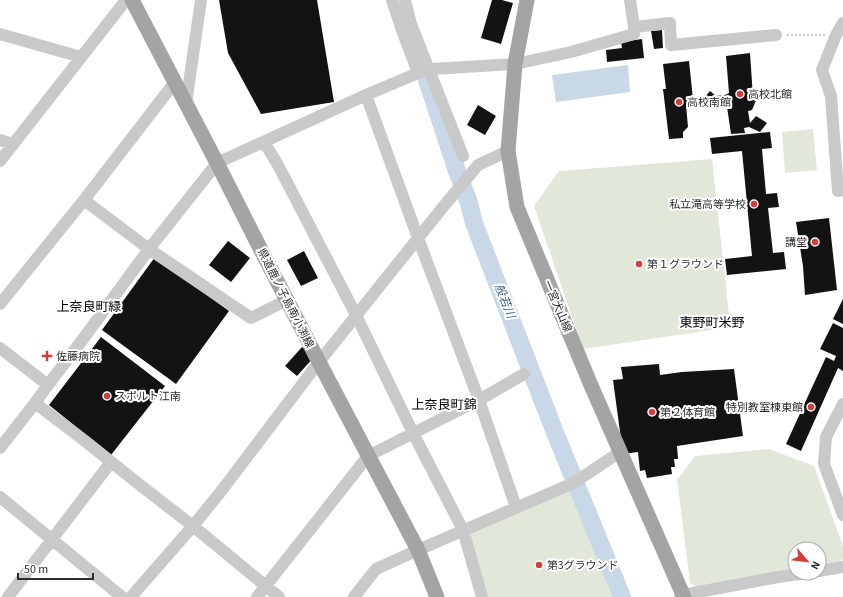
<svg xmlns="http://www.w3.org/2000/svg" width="843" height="597" viewBox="0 0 843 597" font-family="'Source Sans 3','Noto Sans JP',sans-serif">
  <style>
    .green { fill: #e1e8da }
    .water { fill: #c8d8e7 }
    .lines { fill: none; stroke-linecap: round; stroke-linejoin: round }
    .river { stroke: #c8d8e7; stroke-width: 18 }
    .building { fill: #131313 }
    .path { stroke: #c9c9c9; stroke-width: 2; stroke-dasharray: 2 2; stroke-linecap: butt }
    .minor { stroke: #c9c9c9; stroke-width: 12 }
    .major { stroke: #a4a4a4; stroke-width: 15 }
    .poi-dot { fill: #d43d3c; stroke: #fff; stroke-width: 1.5 }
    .labels { text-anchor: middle; stroke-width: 4; stroke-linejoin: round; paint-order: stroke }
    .poi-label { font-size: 11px; fill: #2c2c2c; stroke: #fff; text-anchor: start }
    .street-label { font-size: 11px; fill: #2c2c2c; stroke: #fff }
    .water-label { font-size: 12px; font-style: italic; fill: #426686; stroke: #fff }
    .quarter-label { font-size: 13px; fill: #000; stroke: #fff }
  </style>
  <rect width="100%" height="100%" fill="#fff"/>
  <path class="green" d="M 813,129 L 817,170 L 785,173 L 782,132 Z
    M 712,159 L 730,323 L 725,328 L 583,349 L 534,206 L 559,171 Z
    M 769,449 L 814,466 L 843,546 L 843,559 L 841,561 L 819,565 L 819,549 L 795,549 L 795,570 L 699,588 L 690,583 L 677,480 L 695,456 Z
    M 571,490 L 612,597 L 488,597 L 469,534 Z"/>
  <path class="water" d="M 628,65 L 630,92 L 556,102 L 552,75 Z"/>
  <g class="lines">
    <path class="river" d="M 420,59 L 456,168 L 469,203 L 474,223 L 554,430 L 622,597"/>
  </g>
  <path class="building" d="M 219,0 L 317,0 L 334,102 L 261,114 L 228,53 Z
    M 492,0 L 502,0 L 513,3 L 501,44 L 481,38 Z
    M 662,30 L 663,48 L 654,49 L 651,31 Z
    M 642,39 L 644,58 L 607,62 L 606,50 L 622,48 L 621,42 Z
    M 750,53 L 753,97 L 757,98 L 752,110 L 748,111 L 750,123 L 756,116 L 767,123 L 760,132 L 749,127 L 744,128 L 745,133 L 731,134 L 726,100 L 718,101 L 712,108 L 704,104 L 686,105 L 688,127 L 683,132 L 683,138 L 669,139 L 663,89 L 666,89 L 663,64 L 689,61 L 693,99 L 704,98 L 710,91 L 716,96 L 725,95 L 729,93 L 726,56 Z
    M 478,105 L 496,116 L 485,135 L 467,125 Z
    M 770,132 L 772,148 L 762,149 L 766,194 L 777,193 L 779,207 L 768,208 L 773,253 L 784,252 L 786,269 L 727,275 L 725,259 L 752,256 L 742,151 L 712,154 L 710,138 Z
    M 829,218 L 837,290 L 805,295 L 803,266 L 796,222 Z
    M 228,241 L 250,258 L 231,282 L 209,265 Z
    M 304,251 L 318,278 L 301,286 L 287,260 Z
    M 155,257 L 229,311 L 176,384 L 102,330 Z
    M 843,299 L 843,324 L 833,319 Z
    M 833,323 L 843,328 L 843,371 L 838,368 L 801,451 L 786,444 L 826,357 L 834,361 L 836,356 L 820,349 Z
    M 101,337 L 165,386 L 111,455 L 49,405 Z
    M 302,347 L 314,357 L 297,376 L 285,366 Z
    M 659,364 L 660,375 L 682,372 L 734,369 L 743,436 L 677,446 L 678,459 L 674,459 L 675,467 L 671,467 L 672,474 L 647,478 L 645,470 L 640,471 L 638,452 L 623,454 L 613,380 L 623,379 L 621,367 Z"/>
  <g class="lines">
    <path class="path" d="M 787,35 L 825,35"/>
    <path class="minor" d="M 392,0 L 403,33 L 418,73
      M 405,0 L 411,24 L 463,156
      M 630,0 L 634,27
      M 843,23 L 836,35 L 822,70 L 831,96 L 838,191 L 843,190
      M 0,34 L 81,57
      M 366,95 L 418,238 L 479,400 L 516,507
      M 186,104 L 201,0
      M 0,140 L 13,144
      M 264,142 L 278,165 L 356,315 L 413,433 L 463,530 L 482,597
      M 0,161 L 126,0
      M 84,200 L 149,249 L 251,318 L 287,300
      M 0,304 L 84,200 L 175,82
      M 0,348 L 48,385
      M 35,403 L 85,441 L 140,485 L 193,526 L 279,597
      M 843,404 L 826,437 L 824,464 L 843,515
      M 0,448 L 35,403 L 48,385 L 83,339 L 149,249 L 217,163 L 366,95 L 418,73 L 432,69 L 515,64 L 571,52 L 634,34 L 634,27 L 670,23 L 671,45 L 776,35
      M 0,497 L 122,597
      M 819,571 L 843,567
      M 8,597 L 111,462
      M 131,597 L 193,526 L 222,490 L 319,362 L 443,207 L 478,165 L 508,151
      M 257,597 L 368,456 L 479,400 L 524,374
      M 354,597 L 376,569 L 418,550 L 569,485 L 578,480 L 620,452
      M 680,597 L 683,595 L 778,577 L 806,573"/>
    <path class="major" d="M 132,0 L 217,163 L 262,252 L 319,362 L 418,550 L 437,597
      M 527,0 L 515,64 L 508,151 L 517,207 L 590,383 L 684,597"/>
  </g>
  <g class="poi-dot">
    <circle cx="740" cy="94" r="4"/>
    <circle cx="679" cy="102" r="4"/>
    <circle cx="754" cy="204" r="4"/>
    <circle cx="815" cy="242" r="4"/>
    <circle cx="639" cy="264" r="4"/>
    <path d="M45 350h4v4h4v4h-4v4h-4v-4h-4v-4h4z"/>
    <circle cx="107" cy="396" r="4"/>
    <circle cx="811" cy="407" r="4"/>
    <circle cx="652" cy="412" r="4"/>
    <circle cx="539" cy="565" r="4"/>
  </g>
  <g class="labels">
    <g class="poi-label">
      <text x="748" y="98">高校北館</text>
      <text x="687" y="106">高校南館</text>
      <text x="746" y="208" text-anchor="end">私立滝高等学校</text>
      <text x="807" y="246" text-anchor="end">講堂</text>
      <text x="647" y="268">第１グラウンド</text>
      <text x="56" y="360">佐藤病院</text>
      <text x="115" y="400">スポルト江南</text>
      <text x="803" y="411" text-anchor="end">特別教室棟東館</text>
      <text x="660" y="416">第２体育館</text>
      <text x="547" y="569">第3グラウンド</text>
    </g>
    <g class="street-label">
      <text transform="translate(286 298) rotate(63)" y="4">県道鹿ノ子島南小渕線</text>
      <text transform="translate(558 306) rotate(67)" y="4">一宮犬山線</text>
    </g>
    <g class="water-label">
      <text transform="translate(505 301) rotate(68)" y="4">般若川</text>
    </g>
    <g class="quarter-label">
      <text x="89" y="311">上奈良町緑</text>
      <text x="712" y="327">東野町米野</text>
      <text x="444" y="409">上奈良町錦</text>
    </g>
  </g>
  <g transform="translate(807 561) rotate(118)"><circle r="19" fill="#ffffff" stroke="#ababab"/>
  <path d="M0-3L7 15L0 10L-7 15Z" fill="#d43d3c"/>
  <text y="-6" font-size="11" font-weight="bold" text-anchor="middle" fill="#2c2c2c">N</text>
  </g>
  <path d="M18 573v6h75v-6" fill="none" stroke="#2c2c2c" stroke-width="2"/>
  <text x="24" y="573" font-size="12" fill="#2c2c2c" stroke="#ffffff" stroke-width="3" paint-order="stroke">50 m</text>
</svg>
